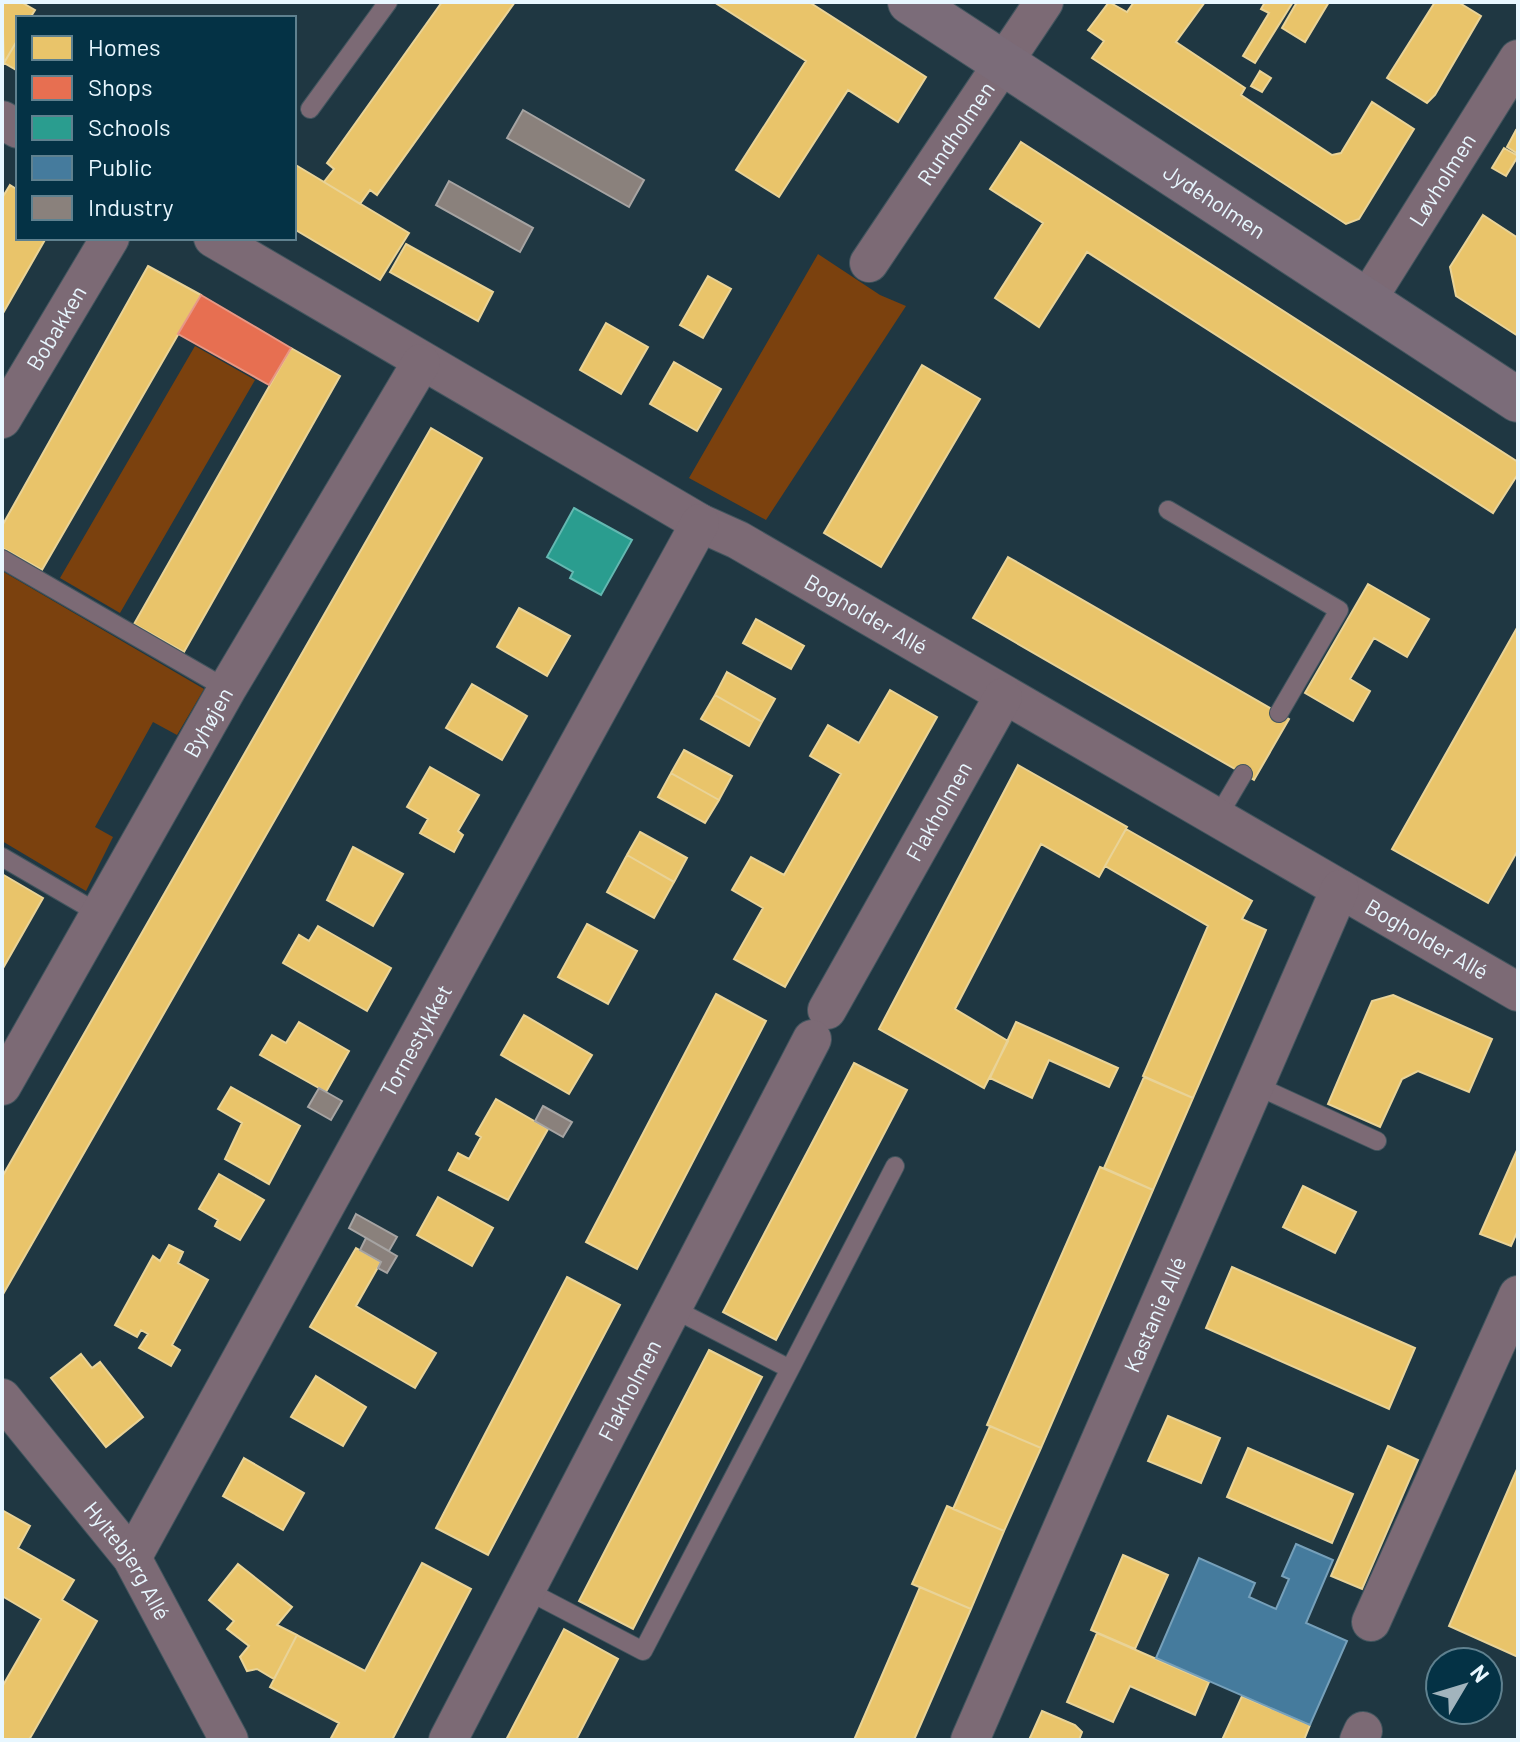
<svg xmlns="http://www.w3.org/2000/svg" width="1520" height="1742" viewBox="0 0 1520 1742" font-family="Barlow,sans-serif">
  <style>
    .green { fill: #7b410e }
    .homes { fill: #e9c46a; stroke: #e9d397; stroke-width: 2 }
    .shops { fill: #e76f51; stroke: #e79885; stroke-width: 2 }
    .schools { fill: #2a9d8f; stroke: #63b8b1; stroke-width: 2 }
    .public { fill: #457b9d; stroke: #76a0ba; stroke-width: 2 }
    .industry { fill: #8a817c; stroke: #a6a4a3; stroke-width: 2 }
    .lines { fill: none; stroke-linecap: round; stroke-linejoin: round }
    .lane-casing { stroke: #42555e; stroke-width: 20 }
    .street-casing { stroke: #42555e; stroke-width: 40 }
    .secondary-casing { stroke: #42555e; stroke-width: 46 }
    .lane { stroke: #7c6a75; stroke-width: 18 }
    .street { stroke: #7c6a75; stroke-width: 38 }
    .secondary { stroke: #7b6c79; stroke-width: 44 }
    .labels { text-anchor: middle; stroke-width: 8; stroke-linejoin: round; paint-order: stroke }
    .street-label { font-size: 22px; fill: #e8f7ff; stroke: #043245 }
  </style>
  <rect width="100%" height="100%" fill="#1f3742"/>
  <path class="green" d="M 818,254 L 880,295 L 906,306 L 766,520 L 689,478 Z
    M 195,346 L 255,380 L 120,613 L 60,578 Z
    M 2,571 L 204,689 L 177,735 L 153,722 L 95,827 L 113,837 L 86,891 L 2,841 Z"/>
  <path class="homes" d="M 2,2 L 21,2 L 35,10 L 30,18 L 18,18 L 18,39 L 4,63 Z
    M 442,2 L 515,2 L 377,195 L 370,190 L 360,204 L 324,182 L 334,169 L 327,163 Z
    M 714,2 L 809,2 L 926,77 L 898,122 L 848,90 L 779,197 L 736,170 L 806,61 Z
    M 1109,2 L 1127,12 L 1134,2 L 1205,2 L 1176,42 L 1245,88 L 1241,95 L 1332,155 L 1341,153 L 1372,102 L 1414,129 L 1359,219 L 1346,224 L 1092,58 L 1104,41 L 1088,30 Z
    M 1265,2 L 1293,2 L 1255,63 L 1243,56 L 1269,13 L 1261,9 Z
    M 1297,2 L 1329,2 L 1305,42 L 1282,28 Z
    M 1435,2 L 1458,2 L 1481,16 L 1435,95 L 1427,103 L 1387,78 Z
    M 18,39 L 18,71 L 4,63 Z
    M 1260,71 L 1271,78 L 1262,92 L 1251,86 Z
    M 1516,130 L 1518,131 L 1518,154 L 1507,147 Z
    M 1021,142 L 1518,462 L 1518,474 L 1493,513 L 1087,252 L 1039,327 L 995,298 L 1043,223 L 990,189 Z
    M 1504,148 L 1518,156 L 1506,176 L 1492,168 Z
    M 294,164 L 409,233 L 380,280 L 294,229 Z
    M 10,185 L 18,190 L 18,238 L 46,238 L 2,315 L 2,198 Z
    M 1483,215 L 1518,238 L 1518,336 L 1456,296 L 1450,267 Z
    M 406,244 L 493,292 L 478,321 L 390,272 Z
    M 148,266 L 201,295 L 42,570 L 2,548 L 2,526 Z
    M 708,276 L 731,289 L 703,338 L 680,325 Z
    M 606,323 L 648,347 L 621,394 L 580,370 Z
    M 291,348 L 340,376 L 184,652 L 134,624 Z
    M 674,362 L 721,389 L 697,431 L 650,404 Z
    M 922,365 L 980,399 L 881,567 L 824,533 Z
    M 431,428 L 482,458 L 2,1296 L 2,1177 Z
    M 1008,557 L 1289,719 L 1254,780 L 973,618 Z
    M 1368,584 L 1429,619 L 1407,657 L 1374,638 L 1350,679 L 1370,691 L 1353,721 L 1305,693 Z
    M 519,608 L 570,636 L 547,676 L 497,647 Z
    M 756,619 L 804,646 L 791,669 L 743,643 Z
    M 1518,626 L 1518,850 L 1488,903 L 1392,849 Z
    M 727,672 L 775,699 L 762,722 L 715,695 Z
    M 472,684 L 527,716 L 502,760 L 446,728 Z
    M 890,690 L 937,717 L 785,987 L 734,959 L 763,908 L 732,890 L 751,857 L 784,875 L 841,774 L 810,756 L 828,725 L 859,743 Z
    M 715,695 L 762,722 L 749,746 L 701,719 Z
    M 684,750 L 732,776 L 719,800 L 671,773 Z
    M 1018,765 L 1127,827 L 1099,877 L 1041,844 L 955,1009 L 1008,1041 L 984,1088 L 879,1029 Z
    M 430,767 L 479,795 L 458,831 L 463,835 L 454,852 L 420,833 L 428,819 L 407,807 Z
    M 671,773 L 719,800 L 705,823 L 658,797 Z
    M 1126,829 L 1252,901 L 1242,919 L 1266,930 L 1193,1098 L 1143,1076 L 1208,926 L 1105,866 Z
    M 640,832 L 687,858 L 674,882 L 627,855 Z
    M 353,847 L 403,874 L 373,926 L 327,900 Z
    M 627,855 L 674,882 L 654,918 L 607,892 Z
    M 2,874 L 43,898 L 2,970 Z
    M 587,924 L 637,951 L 608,1004 L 558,977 Z
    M 318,926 L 391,968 L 367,1011 L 283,963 L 299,935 L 309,941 Z
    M 716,994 L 766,1021 L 637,1269 L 586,1242 Z
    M 1393,995 L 1492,1039 L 1469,1092 L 1418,1071 L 1402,1079 L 1380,1127 L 1328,1104 L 1372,1001 Z
    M 524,1015 L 592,1055 L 569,1094 L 501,1055 Z
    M 299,1022 L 349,1051 L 326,1092 L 260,1055 L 272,1035 L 286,1043 Z
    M 1016,1022 L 1118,1068 L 1109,1087 L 1049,1060 L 1032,1098 L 990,1078 Z
    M 854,1063 L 907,1090 L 776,1340 L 723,1312 Z
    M 1144,1077 L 1193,1098 L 1153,1190 L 1104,1168 Z
    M 231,1087 L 300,1126 L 269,1184 L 225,1159 L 242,1123 L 218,1109 Z
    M 496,1099 L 548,1129 L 508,1200 L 449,1170 L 458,1153 L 469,1159 L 481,1137 L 476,1134 Z
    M 1518,1148 L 1518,1230 L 1511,1246 L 1480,1234 Z
    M 1100,1167 L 1153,1190 L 1041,1448 L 987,1425 Z
    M 219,1174 L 264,1200 L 240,1240 L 215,1226 L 218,1220 L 199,1209 Z
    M 1303,1186 L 1356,1212 L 1335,1253 L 1283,1227 Z
    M 438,1197 L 493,1228 L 472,1266 L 417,1235 Z
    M 169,1245 L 183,1252 L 178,1263 L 208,1280 L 172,1345 L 180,1350 L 171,1366 L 139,1348 L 148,1334 L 141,1330 L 137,1337 L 115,1325 L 153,1256 L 160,1261 Z
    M 356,1248 L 381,1262 L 356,1306 L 436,1353 L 415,1388 L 310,1327 Z
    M 1232,1267 L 1415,1348 L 1389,1409 L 1206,1328 Z
    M 567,1277 L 620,1305 L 488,1555 L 436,1528 Z
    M 709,1350 L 762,1377 L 633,1629 L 579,1601 Z
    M 81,1354 L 92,1368 L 100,1362 L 143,1417 L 106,1447 L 51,1378 Z
    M 316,1376 L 366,1407 L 343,1446 L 291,1417 Z
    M 1168,1416 L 1220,1438 L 1201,1483 L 1148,1461 Z
    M 990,1426 L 1041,1448 L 1004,1531 L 953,1509 Z
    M 1388,1446 L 1418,1460 L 1362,1589 L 1331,1576 Z
    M 1248,1448 L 1353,1494 L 1332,1543 L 1227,1497 Z
    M 244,1458 L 304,1493 L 283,1530 L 223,1496 Z
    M 1518,1467 L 1518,1657 L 1449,1626 Z
    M 947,1506 L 1004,1531 L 971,1609 L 912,1584 Z
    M 2,1510 L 30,1526 L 18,1548 L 74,1580 L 62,1600 L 97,1621 L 29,1740 L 2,1740 L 2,1687 L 41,1619 L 2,1596 Z
    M 1123,1555 L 1168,1575 L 1135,1649 L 1091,1630 Z
    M 422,1563 L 471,1589 L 392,1740 L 330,1740 L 339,1723 L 270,1687 L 297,1635 L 365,1671 Z
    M 238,1564 L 292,1607 L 277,1625 L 297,1635 L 274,1679 L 257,1669 L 247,1671 L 240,1657 L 249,1646 L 227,1629 L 234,1621 L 209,1600 Z
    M 920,1587 L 971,1609 L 914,1740 L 854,1740 Z
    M 564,1629 L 618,1659 L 576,1740 L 506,1740 Z
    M 1097,1633 L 1209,1682 L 1195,1715 L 1130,1686 L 1113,1722 L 1067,1702 Z
    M 1242,1696 L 1310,1725 L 1304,1740 L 1222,1740 Z
    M 1042,1711 L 1075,1725 L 1082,1732 L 1079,1740 L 1029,1740 Z"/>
  <path class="shops" d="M 201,295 L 291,348 L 269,385 L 178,334 Z"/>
  <path class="schools" d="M 574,508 L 632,540 L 601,595 L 570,578 L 573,572 L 547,557 Z"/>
  <path class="public" d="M 1296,1544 L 1333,1560 L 1306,1623 L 1347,1641 L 1310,1725 L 1156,1658 L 1199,1558 L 1255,1583 L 1249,1597 L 1276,1609 L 1289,1579 L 1282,1576 Z"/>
  <path class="industry" d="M 523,110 L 644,180 L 629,207 L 507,138 Z
    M 449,181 L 533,228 L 520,252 L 436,205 Z
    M 319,1088 L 342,1101 L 331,1120 L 308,1107 Z
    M 543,1106 L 572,1122 L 563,1137 L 535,1121 Z
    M 356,1214 L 397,1237 L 389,1251 L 349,1228 Z
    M 366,1238 L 397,1256 L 387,1273 L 378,1268 L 381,1262 L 360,1250 Z"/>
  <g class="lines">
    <defs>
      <path id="lane" d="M 310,109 L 388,2
        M 1168,510 L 1339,610 L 1279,713
        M 2,559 L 227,689
        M 1217,818 L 1243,774
        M 2,857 L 98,913
        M 1255,1085 L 1377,1141
        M 672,1308 L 790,1369 L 895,1166
        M 526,1590 L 643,1651 L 790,1369"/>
      <g id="street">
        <path d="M 2,120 L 18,129"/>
        <path id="s1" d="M 213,238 L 700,523 L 738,540 L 1518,992"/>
        <path id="s2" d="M 869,263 L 1044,2"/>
        <path id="s3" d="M 1367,300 L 1518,59"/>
        <path id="s4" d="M 2,419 L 110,238"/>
        <path id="s5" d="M 827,1010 L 1003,697"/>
        <path id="s6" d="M 2,1086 L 227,689 L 421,363"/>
        <path id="s7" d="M 2,1398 L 132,1558 L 229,1740"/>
        <path id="s8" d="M 132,1558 L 700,523"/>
        <path d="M 1371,1622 L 1518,1295"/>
        <path id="s9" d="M 448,1740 L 812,1039"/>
        <path id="s10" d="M 970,1740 L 1340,889"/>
        <path d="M 1359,1740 L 1363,1731"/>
      </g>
      <g id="secondary">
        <path id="s11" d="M 910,2 L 1518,400"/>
      </g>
    </defs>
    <use href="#lane" class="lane-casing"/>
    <use href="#street" class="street-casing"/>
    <use href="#secondary" class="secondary-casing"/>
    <use href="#lane" class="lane"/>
    <use href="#street" class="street"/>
    <use href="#secondary" class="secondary"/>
  </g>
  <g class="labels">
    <g class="street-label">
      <text dy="8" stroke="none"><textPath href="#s2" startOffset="156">Rundholmen</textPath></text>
      <text dy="8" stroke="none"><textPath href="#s3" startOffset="142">Løvholmen</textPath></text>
      <text dy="8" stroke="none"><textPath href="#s11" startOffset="364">Jydeholmen</textPath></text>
      <text dy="8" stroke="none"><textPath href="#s4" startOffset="106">Bobakken</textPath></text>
      <text dy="8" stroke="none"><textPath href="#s1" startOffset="754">Bogholder Allé</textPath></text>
      <text dy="8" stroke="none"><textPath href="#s6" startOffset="418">Byhøjen</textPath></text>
      <text dy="8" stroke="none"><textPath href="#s5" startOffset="228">Flakholmen</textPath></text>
      <text dy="8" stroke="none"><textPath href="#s1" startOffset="1402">Bogholder Allé</textPath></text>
      <text dy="8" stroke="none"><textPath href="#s8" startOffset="590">Tornestykket</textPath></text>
      <text dy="8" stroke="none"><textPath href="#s10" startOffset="464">Kastanie Allé</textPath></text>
      <text dy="8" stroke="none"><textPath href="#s9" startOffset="394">Flakholmen</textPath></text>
      <text dy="8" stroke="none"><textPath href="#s7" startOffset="206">Hyltebjerg Allé</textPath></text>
    </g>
  </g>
  <rect width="1520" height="1742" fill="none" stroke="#e8f7ff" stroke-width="8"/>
  <rect x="16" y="16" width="280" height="224" fill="#043245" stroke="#5f818f" stroke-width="2"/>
  <rect x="32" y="36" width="40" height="24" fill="#e9c46a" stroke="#5f818f" stroke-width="2"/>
  <text x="88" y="56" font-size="24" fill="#e8f7ff">Homes</text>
  <rect x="32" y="76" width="40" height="24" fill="#e76f51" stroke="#5f818f" stroke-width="2"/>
  <text x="88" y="96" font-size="24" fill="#e8f7ff">Shops</text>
  <rect x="32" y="116" width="40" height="24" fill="#2a9d8f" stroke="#5f818f" stroke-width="2"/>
  <text x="88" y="136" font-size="24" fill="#e8f7ff">Schools</text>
  <rect x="32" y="156" width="40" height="24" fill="#457b9d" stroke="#5f818f" stroke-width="2"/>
  <text x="88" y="176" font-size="24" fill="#e8f7ff">Public</text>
  <rect x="32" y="196" width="40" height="24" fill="#8a817c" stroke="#5f818f" stroke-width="2"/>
  <text x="88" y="216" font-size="24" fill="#e8f7ff">Industry</text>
  <g transform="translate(1464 1686) rotate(52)"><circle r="38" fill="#043245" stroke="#5f818f" stroke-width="2"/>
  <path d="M0-6L14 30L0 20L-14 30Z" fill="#a2b4bd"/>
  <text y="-12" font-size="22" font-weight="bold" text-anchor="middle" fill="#e8f7ff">N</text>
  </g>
</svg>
